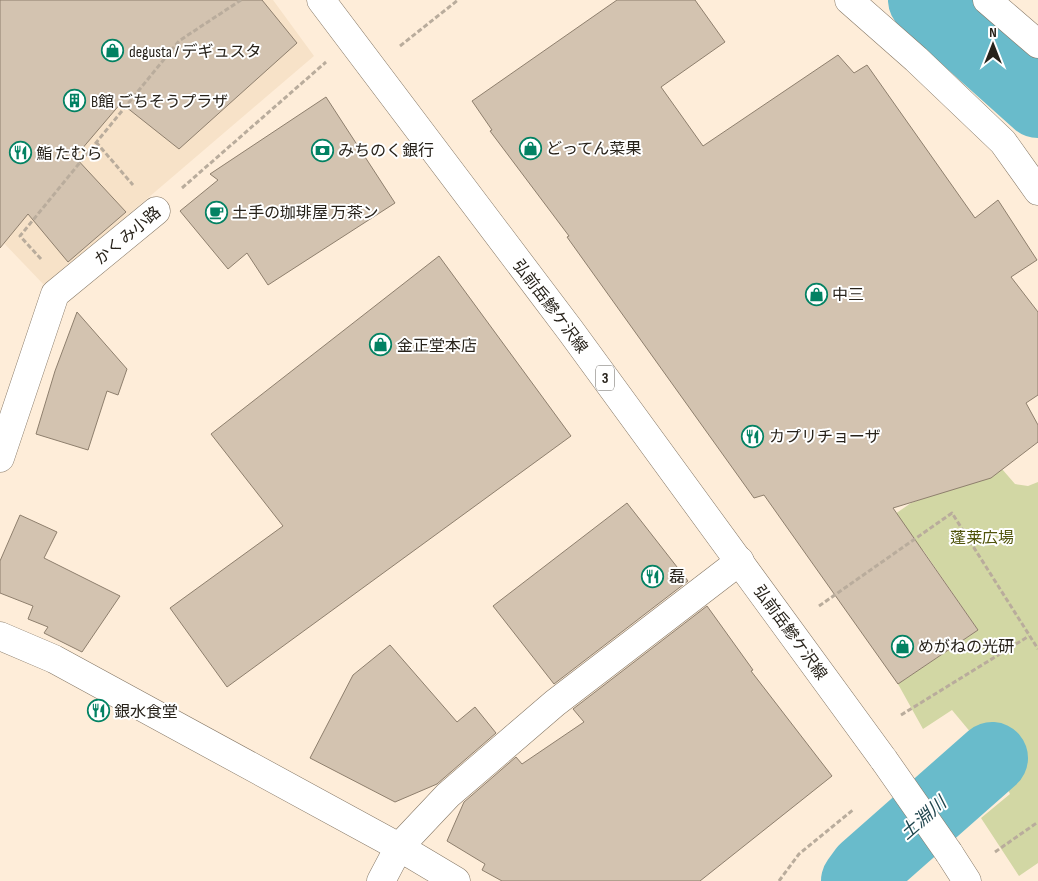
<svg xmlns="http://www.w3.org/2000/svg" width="1038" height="881" viewBox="0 0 1038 881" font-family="'Sofia Sans Condensed','Noto Sans JP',sans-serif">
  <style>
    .built { fill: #f7e2c8 }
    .green { fill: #d2d7a4 }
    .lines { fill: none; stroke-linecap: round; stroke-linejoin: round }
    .river { stroke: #69bbcb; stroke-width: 72 }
    .building { fill: #d3c3b0; stroke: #8e7f6d }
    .minor-casing { stroke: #867866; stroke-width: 29 }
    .major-casing { stroke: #867866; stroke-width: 29 }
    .path { stroke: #b9ac9c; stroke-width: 3; stroke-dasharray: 5 2.5; stroke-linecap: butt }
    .minor { stroke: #fff; stroke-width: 28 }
    .major { stroke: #fff; stroke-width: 28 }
    .major-bridge-casing { stroke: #867866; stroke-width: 29; stroke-linecap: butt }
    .major-bridge { stroke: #fff; stroke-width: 28 }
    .labels { text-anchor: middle; stroke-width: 4; stroke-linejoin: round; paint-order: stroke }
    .shield { fill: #fff; stroke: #68645f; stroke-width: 1 }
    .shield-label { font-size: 15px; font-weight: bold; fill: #27221a }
    .poi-label { font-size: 16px; fill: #27221a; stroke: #fff; text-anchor: start }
    .street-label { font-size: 16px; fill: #27221a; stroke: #fff }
    .park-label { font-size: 16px; fill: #50540c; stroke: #fff }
    .water-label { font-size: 18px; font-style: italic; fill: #1f454d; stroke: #fff }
  </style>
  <rect width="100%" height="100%" fill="#feedd9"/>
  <path class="built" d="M 107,0 L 273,0 L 314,56 L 45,286 L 0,239 Z"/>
  <path class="green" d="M 1002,469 L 1015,484 L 1028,486 L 1038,482 L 1038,863 L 1019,876 L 981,818 L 1010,794 L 992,758 L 952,710 L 923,729 L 898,684 L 978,630 L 923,550 L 817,568 L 911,503 Z"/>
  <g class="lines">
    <path class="river" d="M 924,0 L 1038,102
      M 857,881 L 865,870 L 992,758"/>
  </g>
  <path class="building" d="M 0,0 L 262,0 L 297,43 L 179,149 L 121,103 L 75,157 L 126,212 L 68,262 L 28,214 L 0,248 Z
    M 617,0 L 695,0 L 725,42 L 661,87 L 703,146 L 838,55 L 854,73 L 867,65 L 975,218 L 998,200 L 1037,260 L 1011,277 L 1038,312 L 1038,395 L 1026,403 L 1038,425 L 1038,442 L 991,478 L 893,508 L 978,630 L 898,684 L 764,495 L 754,498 L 567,237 L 569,236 L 490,131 L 492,130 L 472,101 Z
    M 326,97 L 395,203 L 268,285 L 247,253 L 228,269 L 180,211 L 218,180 L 210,174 Z
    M 439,256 L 571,436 L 227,687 L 170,608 L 283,526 L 211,434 Z
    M 77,312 L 127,369 L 118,395 L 107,391 L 88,450 L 36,434 L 55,371 Z
    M 627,503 L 688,581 L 554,684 L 493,606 Z
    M 20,515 L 57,532 L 44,558 L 120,596 L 82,652 L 44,633 L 48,627 L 28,619 L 33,606 L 0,593 L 0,561 Z
    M 707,606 L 753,670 L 751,671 L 832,776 L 700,881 L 502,881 L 482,870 L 485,864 L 447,841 L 464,802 L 516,757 L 522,764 L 584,722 L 573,709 Z
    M 390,645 L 457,722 L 475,707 L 496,733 L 437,784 L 395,802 L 310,758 L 353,675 Z"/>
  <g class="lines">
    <defs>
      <path id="minor" d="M 849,0 L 916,59 L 1003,142 L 1038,191
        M 987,0 L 1038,44
        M 0,458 L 55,294 L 156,211
        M 0,636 L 54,659 L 399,847 L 456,881
        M 381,881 L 399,847 L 448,795 L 555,703 L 740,561"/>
      <path id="major" d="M 321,0 L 570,330 L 884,760
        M 949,853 L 967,881"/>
    </defs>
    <use href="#minor" class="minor-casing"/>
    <use href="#major" class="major-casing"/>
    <path class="path" d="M 400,46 L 458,0
      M 96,142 L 133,185
      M 182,188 L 326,62
      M 41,259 L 20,236 L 179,41 L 241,0
      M 819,606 L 952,513 L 1038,649
      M 901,715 L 1029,636
      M 995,852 L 1038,822
      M 779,881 L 799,854 L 854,809"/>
    <use href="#minor" class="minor"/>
    <use href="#major" class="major"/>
    <defs>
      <path id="major-bridge" d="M 884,760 L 949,853"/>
    </defs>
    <use href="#major-bridge" class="major-bridge-casing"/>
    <use href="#major-bridge" class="major-bridge"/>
  </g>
  <defs>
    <symbol id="shop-ring" viewBox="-11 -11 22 22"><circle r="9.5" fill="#fff" stroke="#038263" stroke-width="1.5"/><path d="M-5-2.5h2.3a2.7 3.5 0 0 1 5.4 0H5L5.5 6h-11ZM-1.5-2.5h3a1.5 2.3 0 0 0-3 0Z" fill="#038263"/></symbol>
    <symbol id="building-ring" viewBox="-11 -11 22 22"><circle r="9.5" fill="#fff" stroke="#038263" stroke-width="1.5"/><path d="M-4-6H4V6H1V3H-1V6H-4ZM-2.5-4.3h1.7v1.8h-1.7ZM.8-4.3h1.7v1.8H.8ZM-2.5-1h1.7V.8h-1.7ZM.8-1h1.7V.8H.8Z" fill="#038263"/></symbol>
    <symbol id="bank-ring" viewBox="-11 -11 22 22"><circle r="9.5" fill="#fff" stroke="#038263" stroke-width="1.5"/><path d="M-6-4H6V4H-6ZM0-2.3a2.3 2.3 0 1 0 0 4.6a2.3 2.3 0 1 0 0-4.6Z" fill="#038263"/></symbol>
    <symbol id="restaurant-ring" viewBox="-11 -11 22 22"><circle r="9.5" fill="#fff" stroke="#038263" stroke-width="1.5"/><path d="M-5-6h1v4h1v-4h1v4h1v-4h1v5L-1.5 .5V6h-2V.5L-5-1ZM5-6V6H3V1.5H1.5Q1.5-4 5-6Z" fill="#038263"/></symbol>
    <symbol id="cafe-ring" viewBox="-11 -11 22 22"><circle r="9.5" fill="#fff" stroke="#038263" stroke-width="1.5"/><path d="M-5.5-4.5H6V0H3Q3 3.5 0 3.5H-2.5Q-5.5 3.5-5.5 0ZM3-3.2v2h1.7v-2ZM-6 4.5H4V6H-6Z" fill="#038263"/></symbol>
  </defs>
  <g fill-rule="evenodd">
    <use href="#shop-ring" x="100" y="38" width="25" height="25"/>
    <use href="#building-ring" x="62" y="88" width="25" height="25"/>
    <use href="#shop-ring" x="518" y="136" width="25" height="25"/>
    <use href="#bank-ring" x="310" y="138" width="25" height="25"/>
    <use href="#restaurant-ring" x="8" y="140" width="25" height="25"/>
    <use href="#cafe-ring" x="204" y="200" width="25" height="25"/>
    <use href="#shop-ring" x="804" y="282" width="25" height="25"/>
    <use href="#shop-ring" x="368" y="332" width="25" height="25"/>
    <use href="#restaurant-ring" x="740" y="424" width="25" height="25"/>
    <use href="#restaurant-ring" x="640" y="564" width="25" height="25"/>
    <use href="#shop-ring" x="890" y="634" width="25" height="25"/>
    <use href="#restaurant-ring" x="86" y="698" width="25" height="25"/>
  </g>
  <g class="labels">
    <rect class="shield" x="596" y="365.5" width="18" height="25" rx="4"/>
    <g class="shield-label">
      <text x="605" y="383">3</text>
    </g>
    <g class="poi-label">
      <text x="129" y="57">degusta / デギュスタ</text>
      <text x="91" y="107">B館 ごちそうプラザ</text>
      <text x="546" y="154">どってん菜果</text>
      <text x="338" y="156">みちのく銀行</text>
      <text x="36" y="159">鮨 たむら</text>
      <text x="232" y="218">土手の珈琲屋 万茶ン</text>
      <text x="832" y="300">中三</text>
      <text x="397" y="351">金正堂本店</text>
      <text x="769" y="442">カプリチョーザ</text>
      <text x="669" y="582">磊</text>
      <text x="918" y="652">めがねの光研</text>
      <text x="114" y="717">銀水食堂</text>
    </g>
    <g class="street-label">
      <text transform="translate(127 235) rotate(-40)" y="6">かくみ小路</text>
      <text transform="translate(551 306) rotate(53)" y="6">弘前岳鰺ケ沢線</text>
      <text transform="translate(791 632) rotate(54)" y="6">弘前岳鰺ケ沢線</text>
    </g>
    <g class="park-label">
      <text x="982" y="543">蓬莱広場</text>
    </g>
    <g class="water-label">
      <text transform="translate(923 818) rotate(-41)" y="6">土淵川</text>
    </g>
  </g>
  <g transform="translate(993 45)" stroke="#ffffff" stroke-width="4" paint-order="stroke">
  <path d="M0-4L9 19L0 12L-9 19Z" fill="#27221a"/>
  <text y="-8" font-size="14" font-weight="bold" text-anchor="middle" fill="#27221a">N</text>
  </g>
</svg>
